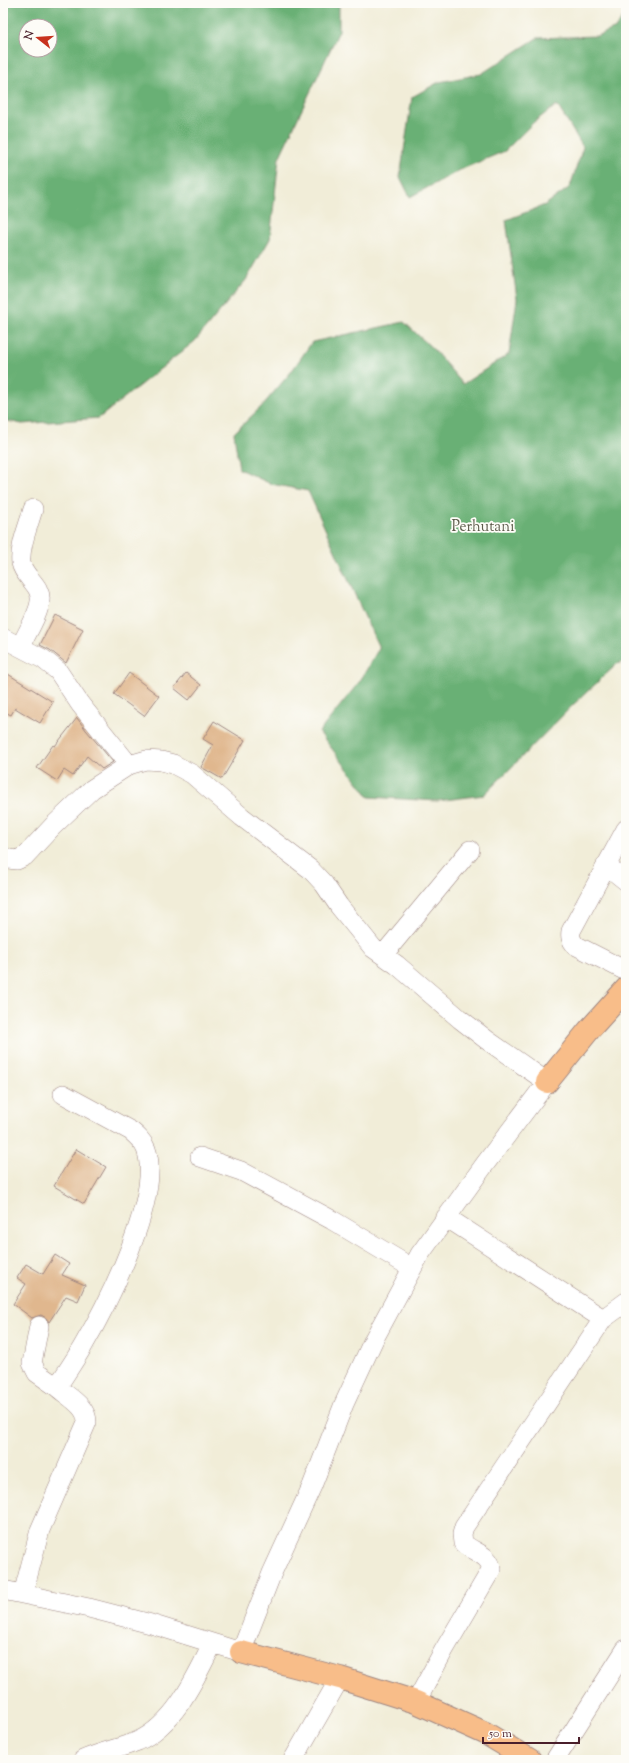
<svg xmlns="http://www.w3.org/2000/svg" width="629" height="1763" viewBox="0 0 629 1763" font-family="'Sorts Mill Goudy',serif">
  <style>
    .forest { fill: #69b075; stroke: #5a6850; fill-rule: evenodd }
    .building { fill: #e0b78e }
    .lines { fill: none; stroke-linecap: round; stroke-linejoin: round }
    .minor-casing { stroke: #9e8682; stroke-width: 20 }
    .major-casing { stroke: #9e8682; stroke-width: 24 }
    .minor { stroke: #fff; stroke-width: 19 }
    .major { stroke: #f8bd89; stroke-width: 22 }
    .labels { text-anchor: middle; stroke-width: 3.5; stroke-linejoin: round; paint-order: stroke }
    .park-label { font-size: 15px; fill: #5e5c4c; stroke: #fdfcf7 }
  </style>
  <rect width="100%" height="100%" fill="#fdfcf7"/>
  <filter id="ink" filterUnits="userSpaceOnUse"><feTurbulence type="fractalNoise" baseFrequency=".025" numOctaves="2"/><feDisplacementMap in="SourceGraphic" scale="8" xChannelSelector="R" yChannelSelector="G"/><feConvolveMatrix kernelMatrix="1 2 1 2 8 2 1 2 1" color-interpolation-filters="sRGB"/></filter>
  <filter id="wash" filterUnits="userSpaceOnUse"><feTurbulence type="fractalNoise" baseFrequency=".012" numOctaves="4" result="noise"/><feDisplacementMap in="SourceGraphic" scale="16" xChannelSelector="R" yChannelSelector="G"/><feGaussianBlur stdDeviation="0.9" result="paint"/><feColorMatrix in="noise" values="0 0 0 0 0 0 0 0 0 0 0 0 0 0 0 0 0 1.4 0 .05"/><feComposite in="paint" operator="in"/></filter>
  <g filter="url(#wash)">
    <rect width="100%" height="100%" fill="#f1edd8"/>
    <path class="forest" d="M 3,3 L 339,3 L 339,31 L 279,158 L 270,239 L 246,280 L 195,341 L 99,418 L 22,424 L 3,420 ZM 26,26 L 50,26 L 50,50 L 26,50 Z
      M 626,12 L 626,661 L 617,664 L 574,704 L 484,795 L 437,801 L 369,797 L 319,732 L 360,681 L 379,648 L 308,491 L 271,484 L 239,469 L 234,433 L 262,406 L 291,372 L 312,342 L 404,322 L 434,350 L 463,384 L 509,354 L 517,299 L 506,220 L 545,205 L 570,187 L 583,147 L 557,105 L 534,122 L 505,151 L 462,169 L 410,197 L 400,177 L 412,97 L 439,82 L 481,74 L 537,38 L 597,36 L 616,28 Z"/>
    <g id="blocks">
      <path class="building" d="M 55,615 L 83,629 L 66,663 L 50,650 L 40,645 Z
        M 3,671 L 53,702 L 40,723 L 15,708 L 11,715 L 3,711 Z
        M 129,673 L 159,696 L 144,716 L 114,694 Z
        M 186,673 L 201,685 L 189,700 L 174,688 Z
        M 77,718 L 86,730 L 113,762 L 102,769 L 87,756 L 73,776 L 64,770 L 57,781 L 37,768 L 53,745 L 55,746 Z
        M 214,721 L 245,740 L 222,779 L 201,767 L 213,745 L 203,739 Z
        M 76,1149 L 106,1167 L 84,1204 L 54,1186 Z
        M 55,1255 L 69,1264 L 62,1275 L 85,1285 L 78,1301 L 66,1296 L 49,1322 L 46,1318 L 41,1315 L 32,1318 L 13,1304 L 26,1284 L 17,1278 L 26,1264 L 43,1274 Z"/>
    </g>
  </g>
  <g filter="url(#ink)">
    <use href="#blocks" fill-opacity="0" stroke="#9e8682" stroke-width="1"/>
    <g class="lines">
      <defs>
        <path id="minor" d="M 3,638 L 43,659 L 58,671 L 80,704 L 129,765
          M 21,646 C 26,634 39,614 40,601 C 42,585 24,578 21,563 C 19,546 29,525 33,509
          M 626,829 L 571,931 C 570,937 571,940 575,945 L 626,971
          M 3,856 L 8,859 L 17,860 L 25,856 L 53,826 L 92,789 L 129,765 L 146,760 L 161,761 L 173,764 L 192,774 L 242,817 L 310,869 L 324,884 L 339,906 L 373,948 L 397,965 L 460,1019 L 487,1040 L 547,1082 L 485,1164 L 420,1254 L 374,1339 L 344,1404 L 312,1486 L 272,1573 L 241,1652 L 151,1624 L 89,1608 L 3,1590
          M 606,865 L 626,881
          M 383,955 L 470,850
          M 200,1157 L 241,1171 L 332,1220 L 412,1268
          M 603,1319 L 626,1302
          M 39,1326 L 32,1363 L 37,1373 L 57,1387
          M 23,1594 L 40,1530 L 87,1422 C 87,1406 68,1397 57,1387 C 66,1373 75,1360 83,1346 C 107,1305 163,1195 146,1149 C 143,1141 137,1136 131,1131 L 63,1094
          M 416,1702 L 444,1650 L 491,1570 C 492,1555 472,1552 463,1543 L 462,1534 L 464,1527 L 603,1319 L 446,1217
          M 83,1760 C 101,1752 121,1748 138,1741 C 175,1724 195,1679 212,1645
          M 293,1760 L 340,1678
          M 555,1760 L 626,1649"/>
        <path id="major" d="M 547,1082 L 589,1030 L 626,989
          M 241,1652 L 340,1678 L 416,1702 L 485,1733 L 530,1760"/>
      </defs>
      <use href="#minor" class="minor-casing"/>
      <use href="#major" class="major-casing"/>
      <use href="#minor" class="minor"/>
      <use href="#major" class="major"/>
    </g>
  </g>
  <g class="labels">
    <g class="park-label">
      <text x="483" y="531">Perhutani</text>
    </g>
  </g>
  <rect width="629" height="1763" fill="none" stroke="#fdfcf7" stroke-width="16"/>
  <g transform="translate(38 38) rotate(287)"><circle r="19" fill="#fdfcf7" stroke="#b5a4a5"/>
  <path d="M0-3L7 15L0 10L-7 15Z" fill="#c8321e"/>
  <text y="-6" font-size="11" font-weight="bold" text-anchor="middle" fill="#4a1f2b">N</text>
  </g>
  <path d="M483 1737v6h96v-6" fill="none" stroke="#4a1f2b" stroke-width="2"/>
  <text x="489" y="1737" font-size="12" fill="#4a1f2b" stroke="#fdfcf7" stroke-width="3" paint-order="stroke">50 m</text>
</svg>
